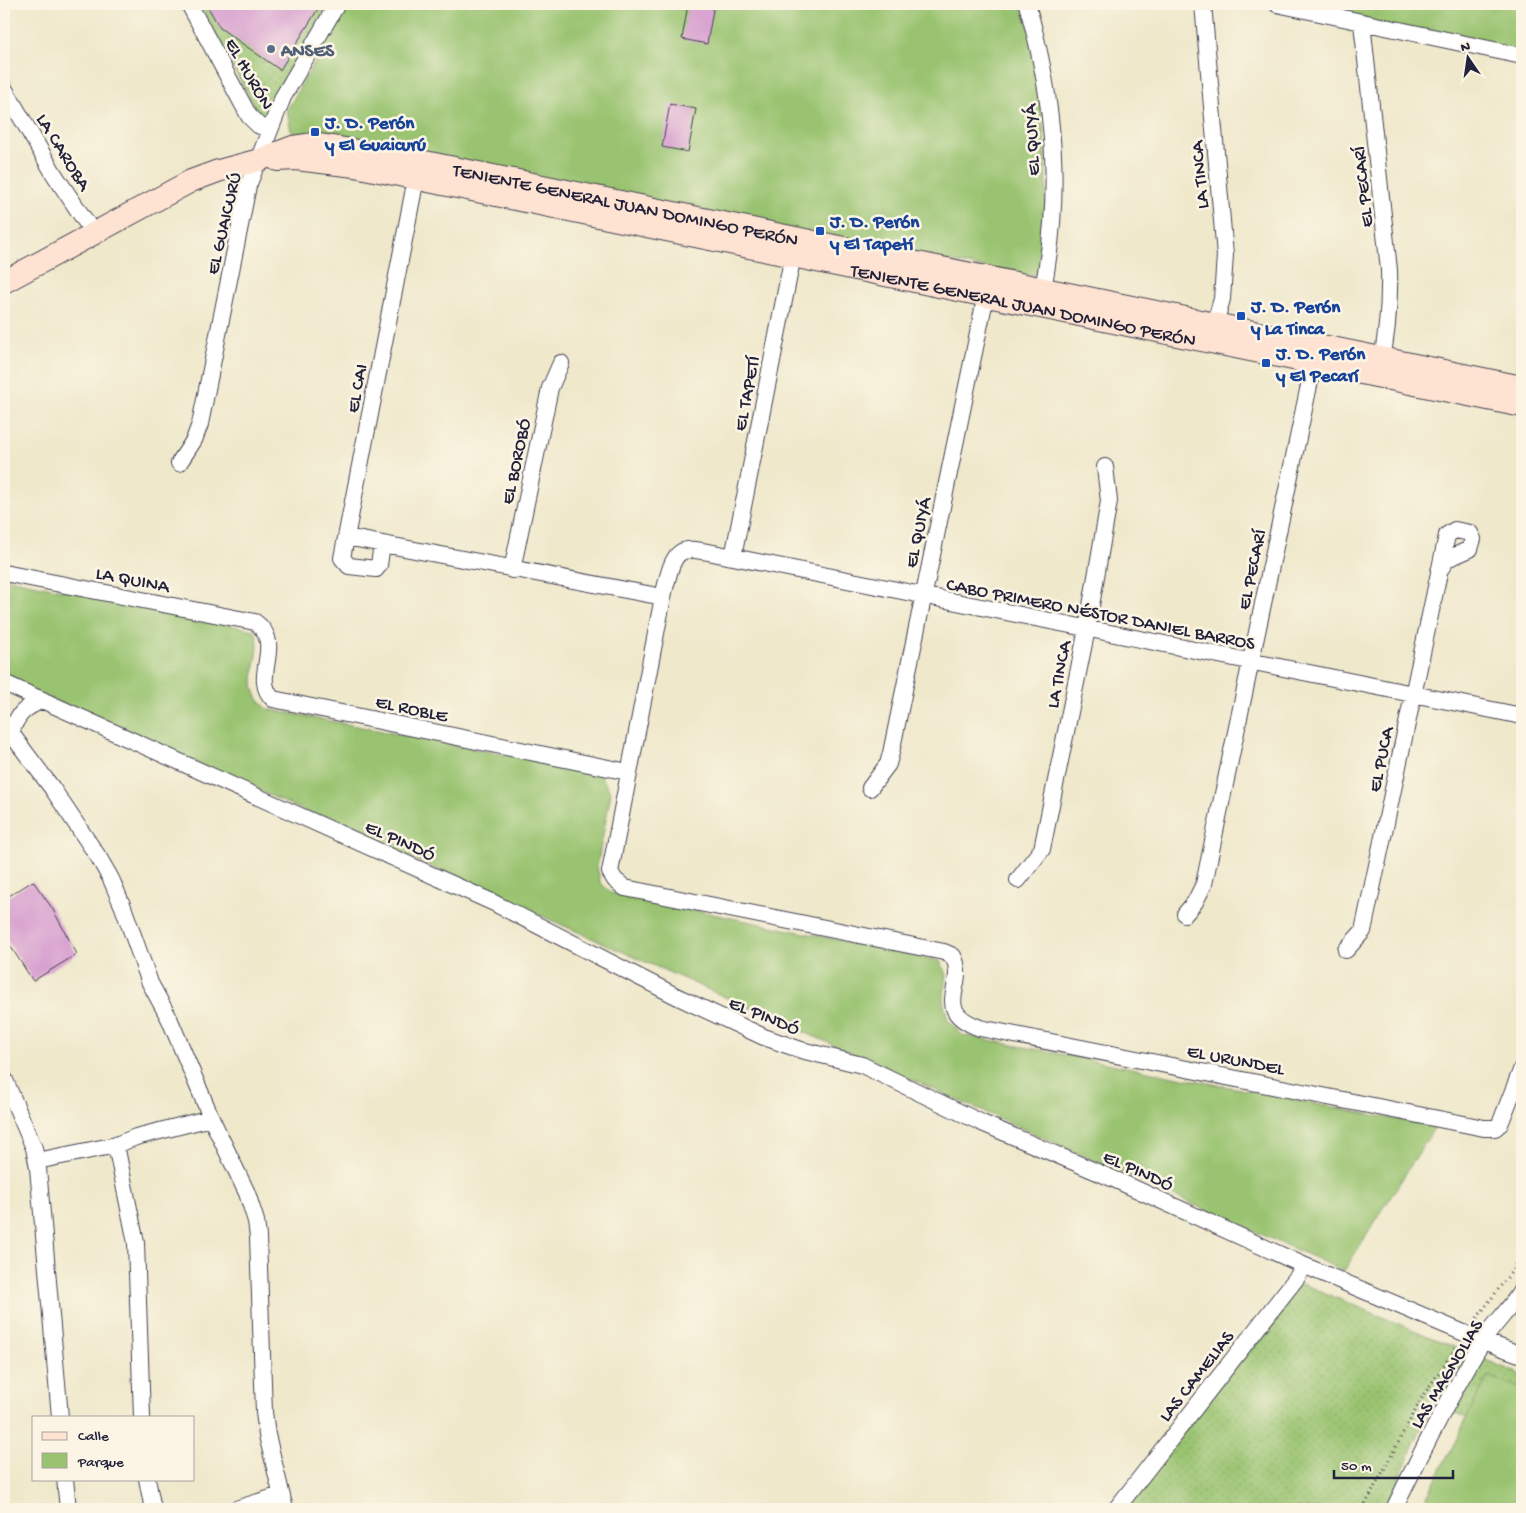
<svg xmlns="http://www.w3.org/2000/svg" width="1526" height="1513" viewBox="0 0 1526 1513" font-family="'Gochi Hand',sans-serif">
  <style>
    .grass { fill: url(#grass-dots); stroke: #5e7255 }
    .park { fill: #99c36f; stroke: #5e7255 }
    .building { fill: #d395cd }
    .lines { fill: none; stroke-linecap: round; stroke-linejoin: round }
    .street-casing { stroke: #414051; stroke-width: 18 }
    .secondary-casing { stroke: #414051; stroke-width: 24 }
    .path { stroke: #414051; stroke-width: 3; stroke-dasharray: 1 4; stroke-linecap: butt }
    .street { stroke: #fff; stroke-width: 16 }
    .secondary { stroke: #fee3d2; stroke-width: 22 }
    .service-dot { fill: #5c6f8a; stroke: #fcf5e5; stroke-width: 2 }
    .transit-dot { fill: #1a4fb4; stroke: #fcf5e5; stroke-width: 2 }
    .labels { text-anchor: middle; stroke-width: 5; stroke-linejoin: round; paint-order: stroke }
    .service-label { font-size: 19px; font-weight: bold; fill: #4e5e75; stroke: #fcf5e5; text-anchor: start }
    .street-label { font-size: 19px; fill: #22223b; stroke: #fcf5e5 }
    .transit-label { font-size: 19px; font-weight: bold; fill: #164399; stroke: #fcf5e5; text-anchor: start }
  </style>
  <defs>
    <pattern id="grass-dots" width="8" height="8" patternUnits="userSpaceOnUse" patternTransform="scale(1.25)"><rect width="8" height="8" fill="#99c36f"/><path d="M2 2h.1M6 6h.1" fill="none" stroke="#84a761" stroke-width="1.8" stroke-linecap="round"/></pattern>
  </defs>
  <rect width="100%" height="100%" fill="#fcf5e5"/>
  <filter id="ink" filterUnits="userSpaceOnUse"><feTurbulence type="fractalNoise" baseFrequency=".02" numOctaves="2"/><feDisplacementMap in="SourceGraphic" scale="10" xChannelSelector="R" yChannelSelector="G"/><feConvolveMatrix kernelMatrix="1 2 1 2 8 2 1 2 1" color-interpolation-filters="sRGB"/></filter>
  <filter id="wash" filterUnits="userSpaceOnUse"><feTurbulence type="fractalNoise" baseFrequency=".0096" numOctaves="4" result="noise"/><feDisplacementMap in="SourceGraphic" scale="20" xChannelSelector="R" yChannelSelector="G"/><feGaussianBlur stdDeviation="1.12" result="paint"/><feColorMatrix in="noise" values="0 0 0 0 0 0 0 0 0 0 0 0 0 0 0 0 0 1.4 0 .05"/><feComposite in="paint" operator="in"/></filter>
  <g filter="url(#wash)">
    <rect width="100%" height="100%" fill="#efe8cb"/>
    <path class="grass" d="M 199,4 L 329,4 L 262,118 L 256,110 Z
      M 1303,1284 L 1522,1375 L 1522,1441 L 1432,1403 L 1386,1509 L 1125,1509 L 1295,1285 Z"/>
    <path class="park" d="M 348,4 L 1021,4 C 1026,19 1032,36 1035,52 C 1041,91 1057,248 1035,275 L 1026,276 L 299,137 L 291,131 L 287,110 Z
      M 1277,4 L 1522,4 L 1522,56 Z
      M 4,578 L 254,630 C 266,650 245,676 257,697 C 259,702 265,706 268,709 L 599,773 L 611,793 L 597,866 L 600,882 L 611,893 L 940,961 L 947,975 L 943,1001 L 948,1020 L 962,1035 L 1435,1127 L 1344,1271 L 4,678 Z
      M 1488,1376 L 1522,1389 L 1522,1509 L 1421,1509 Z"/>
    <g id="blocks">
      <path class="building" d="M 206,4 L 321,4 L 280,70 L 220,28 Z
        M 688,4 L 714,4 L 707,44 L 682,39 Z
        M 670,104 L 696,109 L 688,152 L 662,147 Z
        M 33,881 L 52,908 L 77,954 L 33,981 L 4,936 L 4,899 Z"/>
    </g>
  </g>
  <g filter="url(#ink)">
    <use href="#blocks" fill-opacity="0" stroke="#414051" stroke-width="1"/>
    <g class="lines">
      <defs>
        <path id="street" d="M 189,4 L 249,116 L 258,125 L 269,130
          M 1027,4 C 1055,102 1063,197 1041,298
          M 1203,4 L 1225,255 L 1222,299 L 1212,334
          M 1277,4 L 1522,56
          M 1362,23 L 1389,270 C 1390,304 1387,336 1380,369
          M 4,88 L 54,174 L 94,234
          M 179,463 L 194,440 L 200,424 L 248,186 L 283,97 L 337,4
          M 346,537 L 663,597
          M 382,544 L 379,565 L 376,569 L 349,566 L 342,558 L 418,168
          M 733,557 L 795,245
          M 512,570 L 550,388 L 561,363
          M 4,573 L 255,622 C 286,644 250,677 273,699 L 628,772
          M 4,683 L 492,902 L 678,997 L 764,1037 L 801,1050 L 862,1065 L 982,1123 L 1116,1180 L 1303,1265 L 1483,1341 L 1522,1355
          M 1522,716 L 733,557 C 678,546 676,540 663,597 L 610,872 L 615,880 L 625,888 L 944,952 L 953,956 C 969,986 929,1009 980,1028 L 1484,1128 L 1495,1128 L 1500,1124 L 1522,1068
          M 4,724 L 52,788 L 99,858 L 111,879 L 123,907 L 150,983 L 169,1018 L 213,1122 L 247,1193 L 256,1221 L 258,1237 L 264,1412 L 267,1435 L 285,1509
          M 11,734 C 16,715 25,707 43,700
          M 870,788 L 888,764 L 891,753 L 988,285
          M 1018,880 L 1042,849 L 1087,629 L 1109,501 L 1105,467
          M 1185,914 L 1195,902 L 1204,884 L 1316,352
          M 1346,950 L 1363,931 L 1446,540 L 1447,535 L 1455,530 L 1470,533 L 1473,539 L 1470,549 L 1447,559 L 1439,571
          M 4,1078 L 34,1148 L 38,1168 L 60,1417
          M 116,1145 L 136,1243 L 142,1417
          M 37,1161 L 116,1145 L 136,1137 L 211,1118
          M 65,1479 L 68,1509
          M 147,1479 L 153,1509
          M 236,1509 L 281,1495
          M 1116,1509 L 1298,1276 L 1303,1265
          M 1394,1509 C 1421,1453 1449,1397 1481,1344 C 1493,1324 1511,1309 1522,1289"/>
        <g id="secondary">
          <path id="s1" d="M 277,160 L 296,159 L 355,166 L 1522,406"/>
          <path id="s2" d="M 4,282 L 191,181 L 218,171 L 259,160 L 293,147 L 314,144 L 420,161 L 1522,387"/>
        </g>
      </defs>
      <use href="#street" class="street-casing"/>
      <use href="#secondary" class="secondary-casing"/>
      <path class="path" d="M 1474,1322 L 1512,1271 L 1522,1251
        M 1363,1509 L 1424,1394 L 1458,1345"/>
      <use href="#street" class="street"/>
      <use href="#secondary" class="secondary"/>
    </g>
  </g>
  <circle class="service-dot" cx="271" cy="49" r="5"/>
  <g class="transit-dot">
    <rect x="310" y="127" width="10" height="10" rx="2.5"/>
    <rect x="815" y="226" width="10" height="10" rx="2.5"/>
    <rect x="1236" y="311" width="10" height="10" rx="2.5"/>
    <rect x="1261" y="358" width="10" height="10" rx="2.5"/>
  </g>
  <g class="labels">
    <g class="service-label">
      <text x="281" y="56">ANSES</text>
    </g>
    <g class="street-label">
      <text transform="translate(251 73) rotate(60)" y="7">EL HURÓN</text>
      <text transform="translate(1030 140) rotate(-93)" y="7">EL QUIYÁ</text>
      <text transform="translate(65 151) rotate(58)" y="7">LA CAROBA</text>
      <text transform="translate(1198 175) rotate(-95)" y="7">LA TINCA</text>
      <text transform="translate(1361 187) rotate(-96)" y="7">EL PECARÍ</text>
      <text dy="7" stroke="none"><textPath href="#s2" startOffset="659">TENIENTE GENERAL JUAN DOMINGO PERÓN</textPath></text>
      <text transform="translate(222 223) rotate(-77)" y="7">EL GUAICURÚ</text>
      <text dy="7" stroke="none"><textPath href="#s1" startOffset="761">TENIENTE GENERAL JUAN DOMINGO PERÓN</textPath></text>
      <text transform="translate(355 388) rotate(-79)" y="7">EL CAI</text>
      <text transform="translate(745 393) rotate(-79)" y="7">EL TAPETÍ</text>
      <text transform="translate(514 461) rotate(-78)" y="7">EL BOROBÓ</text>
      <text transform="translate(916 532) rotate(-78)" y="7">EL QUIYÁ</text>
      <text transform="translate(1250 569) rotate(-78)" y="7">EL PECARÍ</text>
      <text transform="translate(133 578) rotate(11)" y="7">LA QUINA</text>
      <text transform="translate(1101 612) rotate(11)" y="7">CABO PRIMERO NÉSTOR DANIEL BARROS</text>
      <text transform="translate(1057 674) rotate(-79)" y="7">LA TINCA</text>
      <text transform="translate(412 707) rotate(12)" y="7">EL ROBLE</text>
      <text transform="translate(1379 759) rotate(-78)" y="7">EL PUCA</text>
      <text transform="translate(401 839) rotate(24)" y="7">EL PINDÓ</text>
      <text transform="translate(765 1014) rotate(22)" y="7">EL PINDÓ</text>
      <text transform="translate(1236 1058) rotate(11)" y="7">EL URUNDEL</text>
      <text transform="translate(1139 1169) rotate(24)" y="7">EL PINDÓ</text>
      <text transform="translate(1445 1373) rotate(-59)" y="7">LAS MAGNOLIAS</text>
      <text transform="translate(1195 1375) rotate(-52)" y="7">LAS CAMELIAS</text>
    </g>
    <g class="transit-label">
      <text x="325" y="128">J. D. Perón<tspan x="325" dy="22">y El Guaicurú</tspan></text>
      <text x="830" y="227">J. D. Perón<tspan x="830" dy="22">y El Tapetí</tspan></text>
      <text x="1251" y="312">J. D. Perón<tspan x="1251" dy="22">y La Tinca</tspan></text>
      <text x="1276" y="359">J. D. Perón<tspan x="1276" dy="22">y El Pecarí</tspan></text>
    </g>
  </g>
  <rect width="1526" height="1513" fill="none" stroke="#fcf5e5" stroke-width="20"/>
  <rect x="32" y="1416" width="162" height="65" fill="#fcf5e5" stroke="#a5a1a1"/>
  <rect x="42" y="1432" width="25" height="8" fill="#fee3d2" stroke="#a5a1a1"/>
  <text x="78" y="1440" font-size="15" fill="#22223b">Calle</text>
  <rect x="42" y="1453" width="25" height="15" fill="#99c36f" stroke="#a5a1a1"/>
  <text x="78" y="1466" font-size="15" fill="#22223b">Parque</text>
  <g transform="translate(1468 58) rotate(347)" stroke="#fcf5e5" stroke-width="4" paint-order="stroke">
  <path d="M0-4L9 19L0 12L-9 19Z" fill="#22223b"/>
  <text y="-8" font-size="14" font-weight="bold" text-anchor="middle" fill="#22223b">N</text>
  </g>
  <path d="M1334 1470v8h119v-8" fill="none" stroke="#22223b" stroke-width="2.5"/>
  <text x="1341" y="1470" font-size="15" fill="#22223b" stroke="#fcf5e5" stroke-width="4" paint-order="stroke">50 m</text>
</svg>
